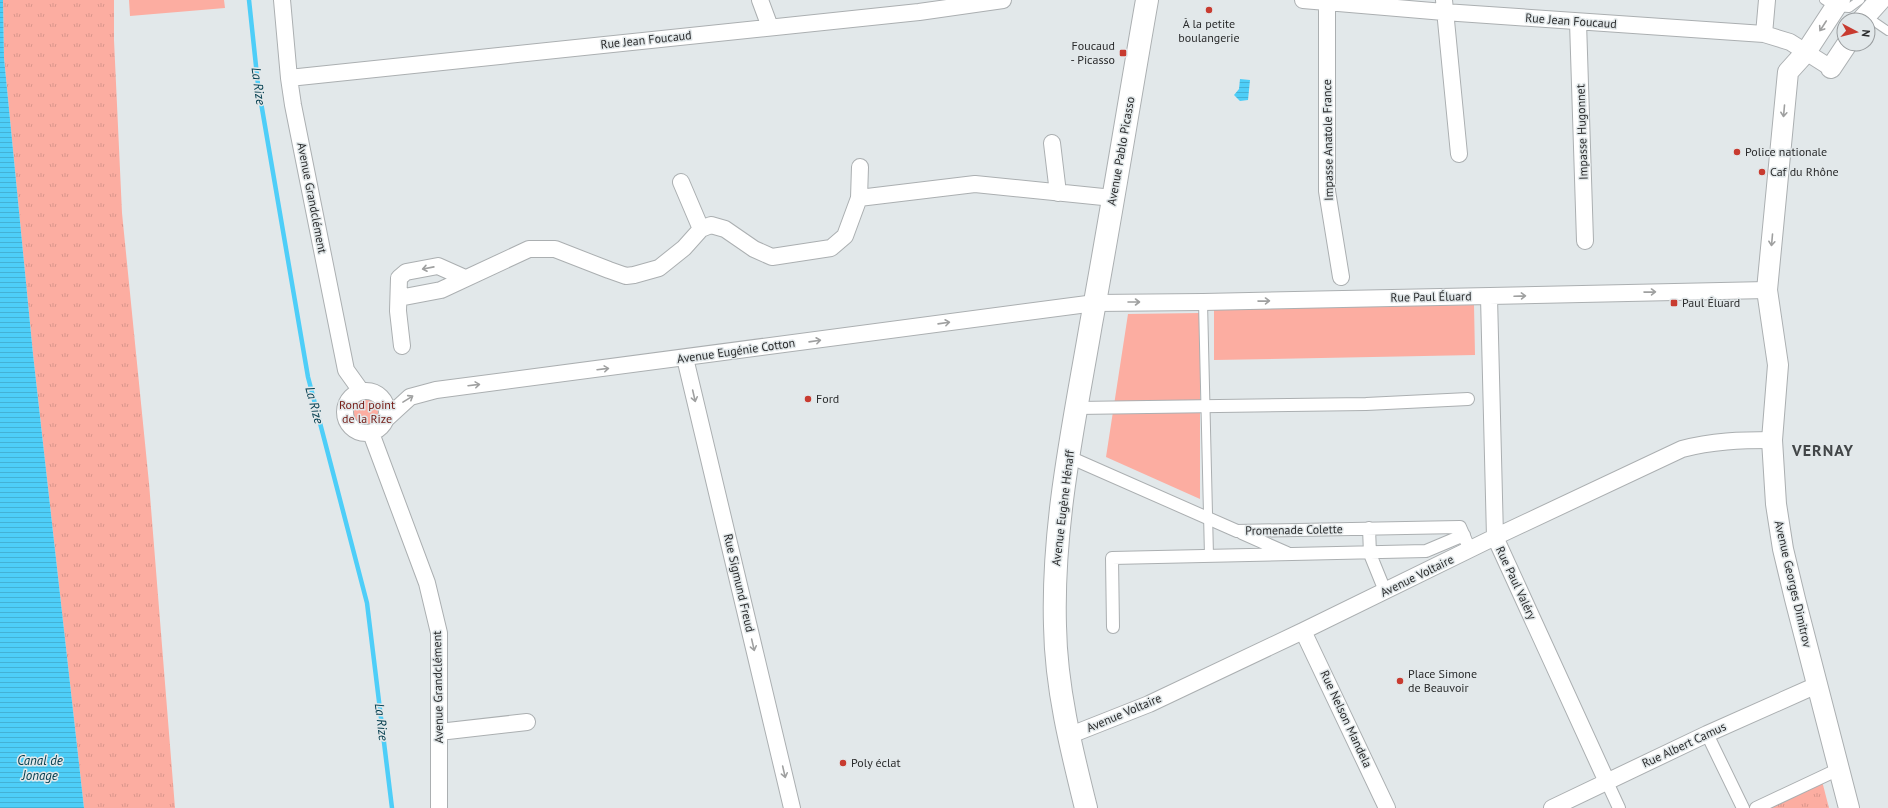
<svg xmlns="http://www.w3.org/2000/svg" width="1888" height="808" viewBox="0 0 1888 808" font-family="'PT Sans',sans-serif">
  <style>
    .grass { fill: url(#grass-tufts) }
    .green { fill: #fcada1 }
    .water { fill: url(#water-rules) }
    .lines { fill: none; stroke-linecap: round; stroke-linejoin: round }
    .stream { stroke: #4ecef8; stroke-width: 4.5 }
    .service-casing { stroke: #abafb1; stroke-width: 10 }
    .pedestrian-casing { stroke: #abafb1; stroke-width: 14 }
    .minor-casing { stroke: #abafb1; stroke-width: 18 }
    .tertiary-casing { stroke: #abafb1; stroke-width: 22 }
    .secondary-casing { stroke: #abafb1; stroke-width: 24 }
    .service { stroke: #fff; stroke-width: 8 }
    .pedestrian { stroke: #fff; stroke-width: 12 }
    .minor { stroke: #fff; stroke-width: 16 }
    .tertiary { stroke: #fff; stroke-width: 20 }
    .secondary { stroke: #fff; stroke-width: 22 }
    .oneway { stroke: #9fa0a0 }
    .poi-dot { fill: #c83b30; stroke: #e2e8ea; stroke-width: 1.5 }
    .labels { text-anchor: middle; stroke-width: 3; stroke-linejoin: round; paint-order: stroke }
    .street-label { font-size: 12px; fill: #2a2b2c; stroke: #e2e8ea }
    .poi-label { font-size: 12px; fill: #2a2b2c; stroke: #e2e8ea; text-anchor: start }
    .park-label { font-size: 12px; fill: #741b15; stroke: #e2e8ea }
    .water-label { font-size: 13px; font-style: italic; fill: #003b4c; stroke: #e2e8ea }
    .district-label { font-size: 16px; font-weight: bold; letter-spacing: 1px; fill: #424648; stroke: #e2e8ea }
  </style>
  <defs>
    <pattern id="grass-tufts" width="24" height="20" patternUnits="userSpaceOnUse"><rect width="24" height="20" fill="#fcada1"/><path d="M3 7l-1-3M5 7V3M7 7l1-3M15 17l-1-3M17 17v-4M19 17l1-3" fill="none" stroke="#d8958b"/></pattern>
    <pattern id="water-rules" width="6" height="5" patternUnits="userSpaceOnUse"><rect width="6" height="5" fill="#4ecef8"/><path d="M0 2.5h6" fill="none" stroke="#44b1d5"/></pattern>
  </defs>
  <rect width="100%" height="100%" fill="#e2e8ea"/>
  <path class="grass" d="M 3,0 L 114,0 L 114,40 L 122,213 L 149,483 L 175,808 L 84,808 L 33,354 L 4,58 Z
    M 1822,781 L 1829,808 L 1764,808 Z"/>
  <path class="green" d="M 129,0 L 224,0 L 225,8 L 130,16 Z
    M 1474,305 L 1475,355 L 1214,360 L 1214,309 Z
    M 1200,313 L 1200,499 L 1106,457 L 1128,314 Z
    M353 412a13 13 0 1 1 26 0a13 13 0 1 1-26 0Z"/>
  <path class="water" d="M 0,0 L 3,0 L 4,58 L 33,354 L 84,808 L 0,808 Z
    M 1240,79 L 1250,80 L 1248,100 L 1240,101 L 1234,95 L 1239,89 Z"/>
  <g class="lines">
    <path class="stream" d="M 249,0 L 258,85 L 308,377 L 367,603 L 392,808"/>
    <defs>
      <path id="service" d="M 1824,0 L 1835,7 L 1849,8 L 1860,0
        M 1866,16 L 1888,31
        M 1203,302 L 1209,556"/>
      <path id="pedestrian" d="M 1077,408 L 1366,404 L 1468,399
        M 1069,457 L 1237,531 L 1460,527 L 1470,550
        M 1369,528 L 1370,554 L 1385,591
        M 1242,533 L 1287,553
        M 1113,627 L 1112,558 L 1426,551 L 1464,535
        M 1707,734 L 1743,808
        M 1607,782 L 1619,808
        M 1756,808 L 1839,769"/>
      <path id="minor" d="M 282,0 L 289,78 L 293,105 L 346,370 L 361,391
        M 760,0 L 770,27
        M 1303,0 L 1444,12 L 1764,34 L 1790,42 L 1831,68
        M 1444,0 L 1459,154
        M 1327,2 L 1327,191 L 1341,277
        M 1578,22 L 1585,241
        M 1764,34 L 1767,0
        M 289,78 L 919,12 L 1003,0
        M 1052,143 L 1058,193
        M 681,182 L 701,229
        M 859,198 L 860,167
        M 1489,297 L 1495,537 L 1607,782
        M 399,298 L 441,290 L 529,249 L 555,249 L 609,270 L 626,276 L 634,275 L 659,268 L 684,248 L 701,229 L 711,225 L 725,229 L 754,249 L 772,257 L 831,248 L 845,236 L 859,198 L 975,184 L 1113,198
        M 402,346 L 398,311 L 399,278 L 406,272 L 438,266 L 465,278
        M 685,358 L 792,808
        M345 412a21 21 0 1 1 42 0a21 21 0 1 1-42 0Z
        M 386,419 L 410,397 L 436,390 L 1095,303 L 1203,302 L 1767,290
        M 371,433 L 427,583 L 439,633 L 439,808
        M 1303,631 L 1387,808
        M 439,732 L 527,722
        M 1068,736 L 1149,704 L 1303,631 L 1495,537 L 1682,449 C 1712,441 1741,440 1772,440
        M 1552,808 L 1707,734 L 1817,685"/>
      <path id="tertiary" d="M 1840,0 L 1806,52 L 1788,72 L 1767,290 L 1778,365 L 1772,440 L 1776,504 L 1783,549 L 1795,599 L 1849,808
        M 1862,20 L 1880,0
        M 1831,68 L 1847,44"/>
      <path id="secondary" d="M 1086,808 C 1071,748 1056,688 1055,626 C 1052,524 1074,424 1091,324 C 1111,216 1128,108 1147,0"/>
    </defs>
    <use href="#service" class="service-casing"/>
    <use href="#pedestrian" class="pedestrian-casing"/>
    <use href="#minor" class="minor-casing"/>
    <use href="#tertiary" class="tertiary-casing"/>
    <use href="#secondary" class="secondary-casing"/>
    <use href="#service" class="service"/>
    <use href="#pedestrian" class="pedestrian"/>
    <use href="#minor" class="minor"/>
    <use href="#tertiary" class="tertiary"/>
    <use href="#secondary" class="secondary"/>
  </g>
  <defs><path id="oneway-shaft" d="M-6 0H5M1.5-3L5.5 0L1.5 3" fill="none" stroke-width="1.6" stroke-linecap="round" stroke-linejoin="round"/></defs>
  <g class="oneway">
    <use href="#oneway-shaft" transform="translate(1823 26) rotate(123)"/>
    <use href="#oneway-shaft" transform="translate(1784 111) rotate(95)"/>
    <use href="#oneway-shaft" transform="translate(1772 240) rotate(95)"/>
    <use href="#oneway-shaft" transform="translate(428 268) rotate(169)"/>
    <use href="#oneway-shaft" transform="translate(1650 292) rotate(-1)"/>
    <use href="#oneway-shaft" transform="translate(1520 296) rotate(-2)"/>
    <use href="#oneway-shaft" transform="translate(1264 301) rotate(-1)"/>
    <use href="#oneway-shaft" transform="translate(1134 302)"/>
    <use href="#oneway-shaft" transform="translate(944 323) rotate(-8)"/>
    <use href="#oneway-shaft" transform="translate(815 341) rotate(-8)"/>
    <use href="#oneway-shaft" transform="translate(603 369) rotate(-7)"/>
    <use href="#oneway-shaft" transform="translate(474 385) rotate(-7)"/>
    <use href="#oneway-shaft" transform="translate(694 396) rotate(77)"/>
    <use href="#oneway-shaft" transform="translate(408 399) rotate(-32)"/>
    <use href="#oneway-shaft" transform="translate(753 645) rotate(77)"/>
    <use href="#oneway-shaft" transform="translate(784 772) rotate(77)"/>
  </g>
  <g class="poi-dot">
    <circle cx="1209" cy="10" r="4"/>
    <rect x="1119" y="49" width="8" height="8" rx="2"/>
    <circle cx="1737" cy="152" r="4"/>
    <circle cx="1762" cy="172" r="4"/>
    <rect x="1670" y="299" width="8" height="8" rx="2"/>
    <circle cx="808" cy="399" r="4"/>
    <circle cx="1400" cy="681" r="4"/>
    <circle cx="843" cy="763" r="4"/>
  </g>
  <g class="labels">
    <g class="street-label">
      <text transform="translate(1571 21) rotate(4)" y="4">Rue Jean Foucaud</text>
      <text transform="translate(646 40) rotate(-6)" y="4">Rue Jean Foucaud</text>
      <text transform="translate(1582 132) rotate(-92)" y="4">Impasse Hugonnet</text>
      <text transform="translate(1328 140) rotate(-91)" y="4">Impasse Anatole France</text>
      <text transform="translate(1121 151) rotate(-80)" y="4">Avenue Pablo Picasso</text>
      <text transform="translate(312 198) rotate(79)" y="4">Avenue Grandclément</text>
      <text transform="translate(1431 297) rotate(-1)" y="4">Rue Paul Éluard</text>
      <text transform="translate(736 351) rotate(-8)" y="4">Avenue Eugénie Cotton</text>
      <text transform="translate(1063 508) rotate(-83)" y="4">Avenue Eugène Hénaff</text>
      <text transform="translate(1294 530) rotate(-1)" y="4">Promenade Colette</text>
      <text transform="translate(1417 576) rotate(-26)" y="4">Avenue Voltaire</text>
      <text transform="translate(739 583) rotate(77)" y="4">Rue Sigmund Freud</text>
      <text transform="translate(1516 583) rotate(65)" y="4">Rue Paul Valéry</text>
      <text transform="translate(1793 584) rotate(77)" y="4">Avenue Georges Dimitrov</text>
      <text transform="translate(438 687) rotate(-91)" y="4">Avenue Grandclément</text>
      <text transform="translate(1124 713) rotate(-23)" y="4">Avenue Voltaire</text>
      <text transform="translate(1346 719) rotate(65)" y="4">Rue Nelson Mandela</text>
      <text transform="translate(1684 745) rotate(-25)" y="4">Rue Albert Camus</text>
    </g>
    <g class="poi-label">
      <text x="1209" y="28" text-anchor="middle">À la petite<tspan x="1209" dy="14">boulangerie</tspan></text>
      <text x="1115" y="50" text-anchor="end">Foucaud<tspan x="1115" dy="14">- Picasso</tspan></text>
      <text x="1745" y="156">Police nationale</text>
      <text x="1770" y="176">Caf du Rhône</text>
      <text x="1682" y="307">Paul Éluard</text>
      <text x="816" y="403">Ford</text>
      <text x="1408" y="678">Place Simone<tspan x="1408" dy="14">de Beauvoir</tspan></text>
      <text x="851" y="767">Poly éclat</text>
    </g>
    <g class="park-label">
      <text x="367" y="409">Rond point<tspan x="367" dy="14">de la Rize</tspan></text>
    </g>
    <g class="water-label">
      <text transform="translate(259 86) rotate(82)" y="5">La Rize</text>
      <text transform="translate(315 405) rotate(75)" y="5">La Rize</text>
      <text transform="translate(382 722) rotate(83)" y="5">La Rize</text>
      <text x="40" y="765">Canal de<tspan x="40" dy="15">Jonage</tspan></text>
    </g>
    <g class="district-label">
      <text x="1823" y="456">VERNAY</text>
    </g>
  </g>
  <g transform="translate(1856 32) rotate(97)"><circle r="19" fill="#e2e8ea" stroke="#989c9e"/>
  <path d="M0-3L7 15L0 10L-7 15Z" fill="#c83b30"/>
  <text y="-6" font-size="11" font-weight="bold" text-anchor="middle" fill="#2a2b2c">N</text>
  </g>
</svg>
